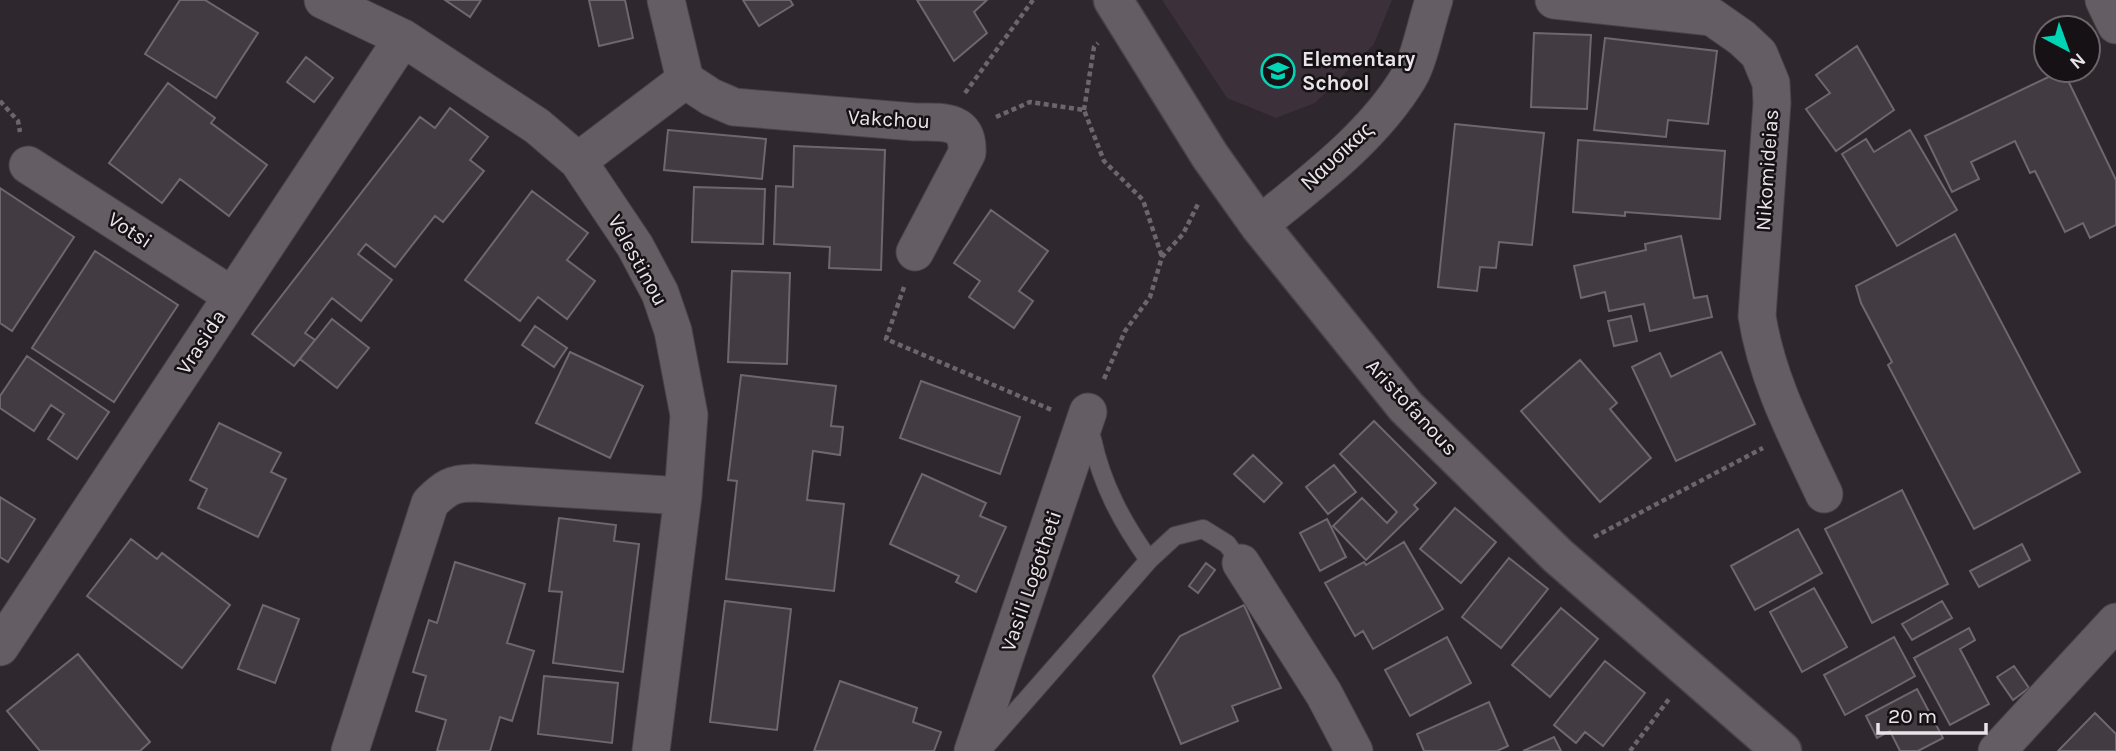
<svg xmlns="http://www.w3.org/2000/svg" width="2116" height="751" viewBox="0 0 2116 751" font-family="Karla,sans-serif">
  <style>
    .built { fill: #3c303b }
    .building { fill: #433b42; stroke: #6f676e; stroke-width: 2 }
    .lines { fill: none; stroke-linecap: round; stroke-linejoin: round }
    .service-casing { stroke: #494348; stroke-width: 20 }
    .minor-casing { stroke: #494348; stroke-width: 39 }
    .tertiary-casing { stroke: #494348; stroke-width: 41 }
    .path { stroke: #6c666c; stroke-width: 4.5; stroke-dasharray: 5 3.5; stroke-linecap: butt }
    .service { stroke: #655d64; stroke-width: 18 }
    .minor { stroke: #655d64; stroke-width: 37 }
    .tertiary { stroke: #655d64; stroke-width: 38 }
    .labels { text-anchor: middle; stroke-width: 5; stroke-linejoin: round; paint-order: stroke }
    .poi-label { font-size: 21px; font-weight: bold; fill: #e8e4e8; stroke: #151114; text-anchor: start }
    .street-label { font-size: 21px; fill: #e8e4e8; stroke: #151114 }
  </style>
  <rect width="100%" height="100%" fill="#2e272e"/>
  <path class="built" d="M 1162,0 L 1392,0 L 1374,44 L 1315,103 L 1276,118 L 1227,98 Z"/>
  <path class="building" d="M 180,0 L 205,0 L 258,33 L 216,98 L 145,54 Z
    M 445,0 L 481,0 L 470,17 Z
    M 589,0 L 625,0 L 633,38 L 599,46 Z
    M 743,0 L 790,0 L 793,5 L 759,26 Z
    M 917,0 L 987,0 L 974,12 L 987,33 L 954,61 Z
    M 1534,33 L 1591,35 L 1587,109 L 1531,107 Z
    M 1605,38 L 1717,51 L 1708,124 L 1668,120 L 1666,137 L 1594,130 Z
    M 1857,46 L 1894,110 L 1836,151 L 1806,109 L 1830,93 L 1816,75 Z
    M 306,57 L 333,78 L 314,102 L 287,82 Z
    M 2063,70 L 2116,180 L 2116,225 L 2090,238 L 2083,223 L 2065,232 L 2035,171 L 2030,173 L 2015,141 L 1971,162 L 1979,179 L 1952,192 L 1925,136 Z
    M 168,83 L 215,118 L 211,123 L 267,165 L 229,216 L 180,179 L 162,203 L 109,163 Z
    M 450,108 L 488,137 L 470,160 L 484,171 L 443,222 L 435,216 L 395,267 L 366,244 L 358,254 L 392,280 L 361,321 L 332,298 L 305,333 L 315,340 L 294,366 L 252,334 L 420,117 L 435,128 Z
    M 1455,124 L 1544,133 L 1532,245 L 1499,242 L 1496,268 L 1480,267 L 1477,291 L 1438,287 Z
    M 668,130 L 766,139 L 762,179 L 664,170 Z
    M 1910,130 L 1957,210 L 1897,246 L 1842,154 L 1866,139 L 1874,152 Z
    M 1578,140 L 1725,151 L 1720,219 L 1625,212 L 1625,216 L 1573,212 Z
    M 794,146 L 885,150 L 881,270 L 829,268 L 830,247 L 774,244 L 776,186 L 793,187 Z
    M 694,187 L 765,189 L 763,244 L 692,242 Z
    M 0,188 L 74,237 L 12,331 L 0,323 Z
    M 532,191 L 588,233 L 567,260 L 595,281 L 567,319 L 538,297 L 520,321 L 465,280 Z
    M 991,210 L 1048,251 L 1019,291 L 1033,301 L 1014,328 L 969,297 L 980,281 L 954,263 Z
    M 1955,234 L 2080,472 L 1974,529 L 1888,365 L 1892,362 L 1861,303 L 1856,286 Z
    M 1681,236 L 1694,298 L 1707,296 L 1712,317 L 1650,331 L 1644,304 L 1609,311 L 1605,292 L 1581,298 L 1574,266 L 1646,250 L 1645,244 Z
    M 95,251 L 178,305 L 114,402 L 32,348 Z
    M 732,271 L 790,273 L 787,364 L 728,362 Z
    M 1631,316 L 1637,341 L 1614,346 L 1608,321 Z
    M 332,319 L 369,348 L 337,388 L 300,359 Z
    M 535,326 L 567,348 L 554,367 L 522,345 Z
    M 570,352 L 643,386 L 610,458 L 536,423 Z
    M 1721,352 L 1755,424 L 1676,461 L 1632,367 L 1660,353 L 1671,377 Z
    M 27,356 L 109,412 L 77,459 L 48,439 L 64,414 L 51,405 L 34,431 L 0,408 L 0,396 Z
    M 1580,360 L 1617,403 L 1610,409 L 1651,458 L 1600,502 L 1521,411 Z
    M 741,375 L 836,386 L 831,426 L 843,427 L 840,455 L 813,451 L 807,500 L 844,504 L 834,591 L 726,579 L 737,481 L 728,480 Z
    M 921,381 L 1020,417 L 1000,474 L 900,438 Z
    M 1374,421 L 1436,483 L 1414,505 L 1418,509 L 1366,560 L 1333,526 L 1362,498 L 1387,523 L 1397,512 L 1340,454 Z
    M 219,423 L 281,453 L 271,472 L 286,479 L 258,537 L 198,508 L 207,489 L 190,480 Z
    M 1253,455 L 1282,483 L 1264,502 L 1234,474 Z
    M 1334,465 L 1356,492 L 1328,514 L 1306,487 Z
    M 922,474 L 986,503 L 980,516 L 1006,527 L 976,592 L 956,582 L 959,576 L 890,544 Z
    M 1902,490 L 1948,584 L 1872,623 L 1825,529 Z
    M 0,497 L 35,519 L 8,562 L 0,557 Z
    M 1455,508 L 1496,542 L 1461,583 L 1420,549 Z
    M 559,518 L 616,525 L 614,541 L 639,544 L 623,672 L 553,663 L 562,592 L 549,591 Z
    M 1327,519 L 1346,557 L 1320,571 L 1300,533 Z
    M 1798,529 L 1822,573 L 1755,610 L 1731,566 Z
    M 131,539 L 157,559 L 162,553 L 230,605 L 182,668 L 87,596 Z
    M 1404,542 L 1443,609 L 1373,649 L 1363,631 L 1355,636 L 1325,583 L 1364,562 L 1366,565 Z
    M 2022,544 L 2030,560 L 1979,587 L 1970,571 Z
    M 1509,558 L 1548,589 L 1501,648 L 1462,617 Z
    M 455,562 L 525,584 L 507,643 L 534,651 L 512,721 L 500,717 L 490,751 L 437,751 L 446,720 L 416,711 L 426,676 L 413,672 L 429,620 L 437,623 Z
    M 1206,563 L 1215,570 L 1198,593 L 1189,586 Z
    M 1814,588 L 1847,647 L 1802,672 L 1770,612 Z
    M 725,601 L 791,609 L 777,730 L 710,722 Z
    M 1942,601 L 1952,618 L 1912,640 L 1902,624 Z
    M 263,605 L 299,619 L 275,683 L 238,669 Z
    M 1244,605 L 1281,688 L 1232,706 L 1238,721 L 1181,744 L 1153,676 L 1180,636 Z
    M 1561,608 L 1598,639 L 1550,697 L 1512,665 Z
    M 1969,628 L 1975,640 L 1960,649 L 1989,704 L 1950,725 L 1914,658 Z
    M 1447,637 L 1471,683 L 1410,716 L 1385,670 Z
    M 1894,637 L 1915,676 L 1845,715 L 1824,675 Z
    M 78,654 L 150,742 L 140,751 L 40,751 L 7,711 Z
    M 1605,661 L 1645,693 L 1603,746 L 1585,732 L 1576,743 L 1554,725 Z
    M 2014,666 L 2029,688 L 2013,700 L 1997,677 Z
    M 544,676 L 618,683 L 612,743 L 538,734 Z
    M 840,681 L 917,708 L 913,722 L 941,732 L 934,751 L 814,751 Z
    M 1917,689 L 1943,738 L 1918,751 L 1900,751 L 1890,731 L 1877,738 L 1866,716 Z
    M 1489,702 L 1508,746 L 1497,751 L 1424,751 L 1417,734 Z
    M 2095,713 L 2116,734 L 2116,751 L 2058,751 Z
    M 1554,737 L 1561,751 L 1523,751 Z"/>
  <g class="lines">
    <defs>
      <path id="service" d="M 1082,435 L 1092,439 C 1102,485 1122,522 1149,560 L 1175,536 L 1203,529 L 1227,544 L 1241,563
        M 984,748 L 1149,560"/>
      <path id="minor" d="M 323,0 L 403,38 L 537,126 L 578,161 L 635,246 L 660,293 L 673,331 L 689,415 L 683,496 L 651,751
        M 666,0 L 685,80 L 711,97 L 734,107 L 915,122 C 940,122 969,118 967,153 L 915,252
        M 1554,0 L 1712,17 L 1742,38 L 1759,54 L 1771,83 L 1772,103 L 1757,316 C 1767,380 1797,436 1824,494
        M 2104,0 L 2116,25
        M 578,161 L 685,80
        M 28,165 L 231,295
        M 1259,225 C 1311,183 1374,136 1409,77 C 1419,61 1427,20 1434,0
        M 1241,563 L 1324,694 L 1354,751
        M 0,647 L 403,38
        M 350,751 L 430,503 C 445,488 452,483 474,483 L 683,496
        M 973,751 L 1088,412
        M 1997,751 L 2116,622"/>
      <path id="tertiary" d="M 1113,0 L 1210,156 L 1259,225 L 1406,407 L 1558,556 L 1782,751"/>
    </defs>
    <use href="#service" class="service-casing"/>
    <use href="#minor" class="minor-casing"/>
    <use href="#tertiary" class="tertiary-casing"/>
    <path class="path" d="M 965,93 L 1033,0
      M 0,101 L 18,121 L 20,132
      M 1084,110 L 1094,47 L 1098,43
      M 996,117 L 1030,102 L 1084,110 L 1104,161 L 1143,200 L 1162,257
      M 904,287 L 886,339 L 1052,410
      M 1104,379 L 1125,331 L 1150,297 L 1162,257 L 1183,234 L 1198,204
      M 1594,537 L 1763,448
      M 1630,751 L 1669,699"/>
    <use href="#service" class="service"/>
    <use href="#minor" class="minor"/>
    <use href="#tertiary" class="tertiary"/>
  </g>
  <defs>
    <symbol id="school-ring" viewBox="-11 -11 22 22"><circle r="9.5" fill="#151114" stroke="#02d5b6" stroke-width="1.5"/><path d="M0-5L7-2L0 1L-7-2ZM-4 1L0 2.5L4 1V4Q0 6-4 4Z" fill="#02d5b6"/></symbol>
  </defs>
  <g fill-rule="evenodd">
    <use href="#school-ring" x="1259" y="52" width="38" height="38"/>
  </g>
  <g class="labels">
    <g class="poi-label">
      <text x="1302" y="66">Elementary<tspan x="1302" dy="24">School</tspan></text>
    </g>
    <g class="street-label">
      <text transform="translate(889 119) rotate(3)" y="7">Vakchou</text>
      <text transform="translate(1337 156) rotate(-43)" y="7">Ναυσικας</text>
      <text transform="translate(1767 170) rotate(-86)" y="7">Nikomideias</text>
      <text transform="translate(130 230) rotate(33)" y="7">Votsi</text>
      <text transform="translate(638 260) rotate(61)" y="7">Velestinou</text>
      <text transform="translate(201 342) rotate(-57)" y="7">Vrasida</text>
      <text transform="translate(1412 407) rotate(47)" y="7">Aristofanous</text>
      <text transform="translate(1031 581) rotate(-71)" y="7">Vasili Logotheti</text>
    </g>
  </g>
  <g transform="translate(2067 49) rotate(139)"><circle r="33" fill="#151114" stroke="#696569" stroke-width="2"/>
  <path d="M0-5L12 26L0 18L-12 26Z" fill="#02d5b6"/>
  <text y="-10" font-size="19" font-weight="bold" text-anchor="middle" fill="#e8e4e8">N</text>
  </g>
  <path d="M1878 723v10h108v-10" fill="none" stroke="#e8e4e8" stroke-width="3.5"/>
  <text x="1888" y="723" font-size="21" fill="#e8e4e8" stroke="#151114" stroke-width="5" paint-order="stroke">20 m</text>
</svg>
